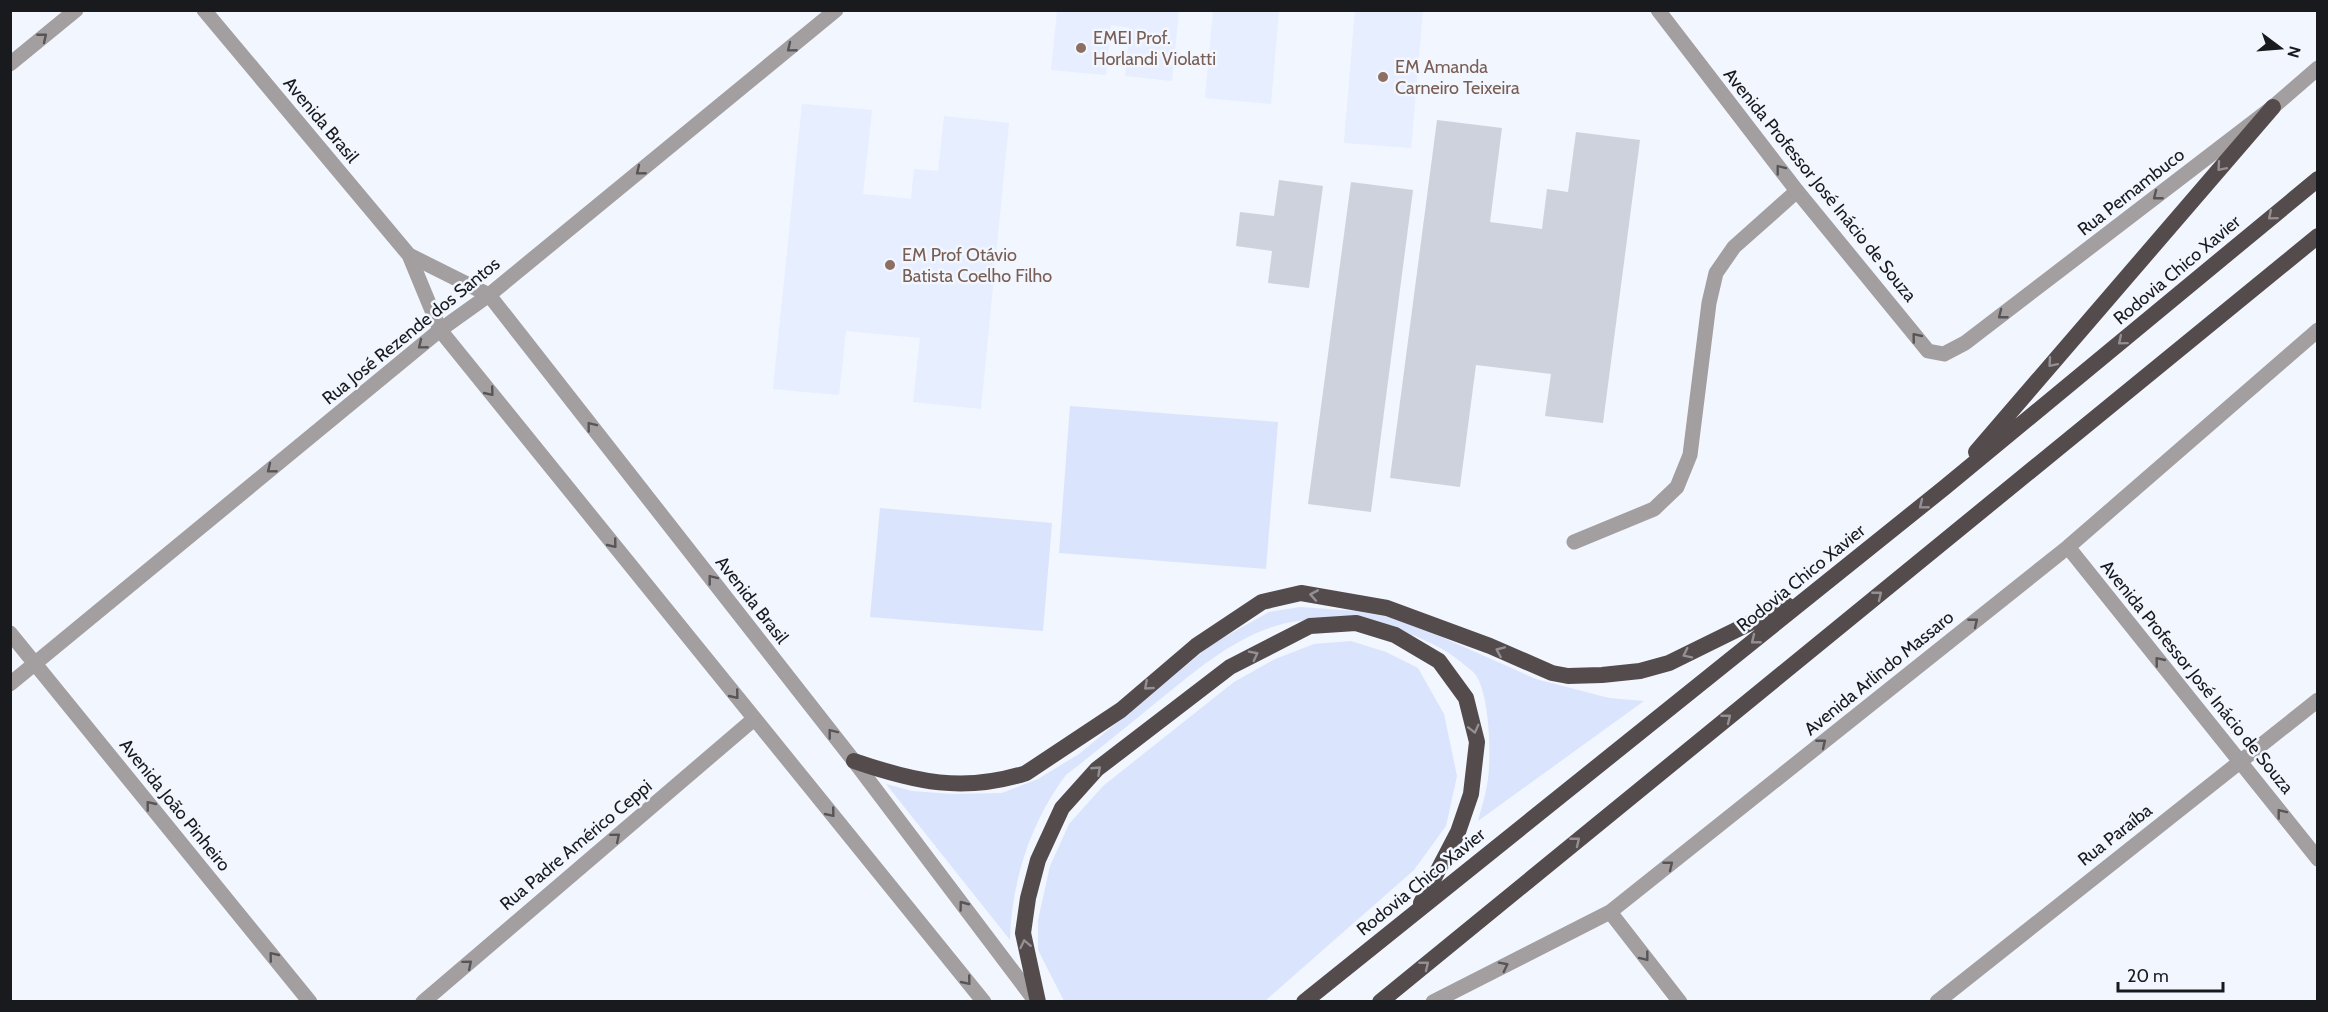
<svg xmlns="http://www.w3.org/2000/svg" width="2328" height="1012" viewBox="0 0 2328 1012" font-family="Cabin,sans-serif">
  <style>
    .built { fill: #e6eeff }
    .green { fill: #dae4fc }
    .building { fill: #ced2dc }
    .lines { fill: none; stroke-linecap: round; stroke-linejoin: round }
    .service { stroke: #a39e9f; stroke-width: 15 }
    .minor { stroke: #a39e9f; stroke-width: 15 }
    .trunk { stroke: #544b4c; stroke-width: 16 }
    .oneway { stroke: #575558 }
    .oneway2 { stroke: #938f93 }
    .education-dot { fill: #8d6e63; stroke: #f2f6fe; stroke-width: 2 }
    .labels { text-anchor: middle; stroke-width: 5; stroke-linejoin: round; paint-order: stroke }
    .education-label { font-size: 18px; fill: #785e54; stroke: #f2f6fe; text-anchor: start }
    .street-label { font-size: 18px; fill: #191a1e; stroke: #f2f6fe }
  </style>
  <rect width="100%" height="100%" fill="#f2f6fe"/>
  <path class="built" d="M 1355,10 L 1423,11 L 1411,148 L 1344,143 Z
    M 1057,11 L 1179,11 L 1172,81 L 1125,76 L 1130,28 L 1111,25 L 1106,75 L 1051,70 Z
    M 1213,11 L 1279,11 L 1271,104 L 1205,98 Z
    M 802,104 L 872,110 L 863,194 L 911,199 L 914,169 L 938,171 L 944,116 L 1009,123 L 981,409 L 913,402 L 920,338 L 846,331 L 839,395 L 773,389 Z"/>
  <path class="green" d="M 1070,406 L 1278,422 L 1266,569 L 1059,553 Z
    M 880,508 L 1052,523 L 1043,631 L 870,617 Z
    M 1300,607 L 1356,611 L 1401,619 L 1536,679 L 1609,698 L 1644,701 L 1478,821 C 1481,809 1485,797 1487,785 C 1492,761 1490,693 1475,674 C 1472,670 1465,666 1461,662 C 1417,625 1327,608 1272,627 C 1228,642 1193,673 1158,701 C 1127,726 1097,751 1066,775 C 1031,821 1011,883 1010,940 L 886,784 L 912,791 L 952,794 L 1002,793 L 1038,779 L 1079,754 L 1212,644 L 1269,612 Z
    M 1351,641 L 1386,652 L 1418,668 L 1444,714 L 1457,776 L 1446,826 L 1414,870 L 1265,1001 L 1064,1001 L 1038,950 L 1038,920 L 1050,866 L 1069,824 L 1103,786 L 1234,682 L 1275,659 L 1314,644 Z"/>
  <path class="building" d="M 1437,120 L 1502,128 L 1490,222 L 1542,229 L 1547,189 L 1568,192 L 1576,132 L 1640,140 L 1603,423 L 1545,416 L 1551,374 L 1476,365 L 1460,487 L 1390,478 Z
    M 1279,180 L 1323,186 L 1309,288 L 1268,283 L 1272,251 L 1236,246 L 1240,212 L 1274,216 Z
    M 1351,182 L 1413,190 L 1371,512 L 1308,504 Z"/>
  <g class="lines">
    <path class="service" d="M 1574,542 L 1654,509 L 1677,487 L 1690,455 L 1709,303 L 1716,273 L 1734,247 L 1797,191"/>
    <path class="minor" d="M 204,10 L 409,255 L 440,330 L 984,1002
      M 1658,10 L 1797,191 L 1928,351 L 1944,354 L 1965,343 L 2273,107 L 2318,68
      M 10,64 L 76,10
      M 409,255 L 489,295 L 854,761 L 1036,1002
      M 2068,547 L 2318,859
      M 10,633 L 310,1002
      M 10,684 L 440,330 L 489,295 L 836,10
      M 1610,912 L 1680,1002
      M 423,1002 L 754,719
      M 1433,1002 L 1610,912 L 2068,547 L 2318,330
      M 1937,1002 L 2318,700"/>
    <path class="trunk" d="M 1976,452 L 2273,107
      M 854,761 C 915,782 963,793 1026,773 L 1121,710 L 1196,646 L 1262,602 L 1301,593 L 1387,608 L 1490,646 L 1552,673 L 1568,676 L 1602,675 L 1640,671 L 1669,663 L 1787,605
      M 1038,1002 L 1023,933 L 1028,898 L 1038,860 L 1062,808 L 1097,769 L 1230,667 L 1310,626 L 1356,623 L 1395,635 L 1439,661 L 1466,698 L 1477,742 L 1471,794 L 1458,832 L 1421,903
      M 1304,1002 L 1944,488 L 2318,179
      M 1380,1002 L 2318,236"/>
  </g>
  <defs><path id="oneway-chevron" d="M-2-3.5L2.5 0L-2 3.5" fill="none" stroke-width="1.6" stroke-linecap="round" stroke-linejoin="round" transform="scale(1.5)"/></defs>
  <g class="oneway">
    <use href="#oneway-chevron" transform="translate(43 37) rotate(-39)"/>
    <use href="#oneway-chevron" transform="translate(791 48) rotate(141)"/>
    <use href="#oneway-chevron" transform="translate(1780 169) rotate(-128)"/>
    <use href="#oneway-chevron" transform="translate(640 171) rotate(141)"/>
    <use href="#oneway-chevron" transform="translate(2157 196) rotate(142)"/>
    <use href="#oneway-chevron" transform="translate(2002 315) rotate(142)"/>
    <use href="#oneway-chevron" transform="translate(1916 337) rotate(-129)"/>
    <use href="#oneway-chevron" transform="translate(422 345) rotate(141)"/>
    <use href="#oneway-chevron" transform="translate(490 392) rotate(51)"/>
    <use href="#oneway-chevron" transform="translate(591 426) rotate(-128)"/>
    <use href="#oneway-chevron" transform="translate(271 469) rotate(141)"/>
    <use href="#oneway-chevron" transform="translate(613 544) rotate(51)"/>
    <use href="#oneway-chevron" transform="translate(712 579) rotate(-128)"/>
    <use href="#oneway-chevron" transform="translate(1974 622) rotate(-39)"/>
    <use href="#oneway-chevron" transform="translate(2159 661) rotate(-129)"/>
    <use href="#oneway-chevron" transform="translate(735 695) rotate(51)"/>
    <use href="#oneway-chevron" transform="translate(832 733) rotate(-128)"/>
    <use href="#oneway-chevron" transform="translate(1822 743) rotate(-39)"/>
    <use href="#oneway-chevron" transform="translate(150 805) rotate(-129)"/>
    <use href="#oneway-chevron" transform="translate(831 813) rotate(51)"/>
    <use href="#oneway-chevron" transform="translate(2281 813) rotate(-128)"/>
    <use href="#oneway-chevron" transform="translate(616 837) rotate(-40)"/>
    <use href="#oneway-chevron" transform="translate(1669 865) rotate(-39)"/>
    <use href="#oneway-chevron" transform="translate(963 905) rotate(-127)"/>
    <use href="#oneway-chevron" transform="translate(273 956) rotate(-129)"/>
    <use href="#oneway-chevron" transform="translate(1645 957) rotate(52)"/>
    <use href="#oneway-chevron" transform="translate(468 964) rotate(-40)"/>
    <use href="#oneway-chevron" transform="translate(1504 966) rotate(-27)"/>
    <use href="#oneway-chevron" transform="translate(967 981) rotate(51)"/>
  </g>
  <g class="oneway2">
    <use href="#oneway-chevron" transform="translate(2221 167) rotate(131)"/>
    <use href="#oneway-chevron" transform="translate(2272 216) rotate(140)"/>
    <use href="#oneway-chevron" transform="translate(2122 341) rotate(140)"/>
    <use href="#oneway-chevron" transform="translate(2052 363) rotate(131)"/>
    <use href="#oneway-chevron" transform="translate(1923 505) rotate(141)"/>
    <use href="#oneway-chevron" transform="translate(1314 595) rotate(-170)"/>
    <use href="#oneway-chevron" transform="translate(1878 595) rotate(-39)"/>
    <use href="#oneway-chevron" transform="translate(1755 640) rotate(141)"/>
    <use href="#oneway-chevron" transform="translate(1500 651) rotate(-157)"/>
    <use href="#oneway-chevron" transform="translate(1687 654) rotate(154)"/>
    <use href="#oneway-chevron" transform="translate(1254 655) rotate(-27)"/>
    <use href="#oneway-chevron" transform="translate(1148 686) rotate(139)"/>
    <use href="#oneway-chevron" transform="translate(1727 718) rotate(-39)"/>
    <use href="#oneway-chevron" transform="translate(1474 729) rotate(76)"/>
    <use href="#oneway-chevron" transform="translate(1097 770) rotate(-43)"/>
    <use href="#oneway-chevron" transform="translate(1576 841) rotate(-39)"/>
    <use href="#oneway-chevron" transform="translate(1025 944) rotate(-102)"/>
    <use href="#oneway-chevron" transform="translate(1425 965) rotate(-39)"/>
  </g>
  <g class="education-dot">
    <circle cx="1081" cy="48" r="6"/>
    <circle cx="1383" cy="77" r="6"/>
    <circle cx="890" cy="265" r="6"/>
  </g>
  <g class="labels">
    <g class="education-label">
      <text x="1093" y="44">EMEI Prof.<tspan x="1093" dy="21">Horlandi Violatti</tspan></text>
      <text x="1395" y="73">EM Amanda<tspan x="1395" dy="21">Carneiro Teixeira</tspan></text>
      <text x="902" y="261">EM Prof Otávio<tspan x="902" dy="21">Batista Coelho Filho</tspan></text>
    </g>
    <g class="street-label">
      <text transform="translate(321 120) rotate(50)" y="6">Avenida Brasil</text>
      <text transform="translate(1820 185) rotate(51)" y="6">Avenida Professor José Inácio de Souza</text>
      <text transform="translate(2131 192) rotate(-38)" y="6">Rua Pernambuco</text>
      <text transform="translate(2177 270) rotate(-40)" y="6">Rodovia Chico Xavier</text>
      <text transform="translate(411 331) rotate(-39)" y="6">Rua José Rezende dos Santos</text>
      <text transform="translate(1801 578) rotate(-39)" y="6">Rodovia Chico Xavier</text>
      <text transform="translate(752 600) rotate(52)" y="6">Avenida Brasil</text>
      <text transform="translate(1879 673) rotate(-39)" y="6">Avenida Arlindo Massaro</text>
      <text transform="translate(2197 677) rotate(51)" y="6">Avenida Professor José Inácio de Souza</text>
      <text transform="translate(175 805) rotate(51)" y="6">Avenida João Pinheiro</text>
      <text transform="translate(2115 835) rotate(-38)" y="6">Rua Paraíba</text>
      <text transform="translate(576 845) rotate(-40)" y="6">Rua Padre Américo Ceppi</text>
      <text transform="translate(1421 882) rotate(-39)" y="6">Rodovia Chico Xavier</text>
    </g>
  </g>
  <rect width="2328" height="1012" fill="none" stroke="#191a1e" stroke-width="24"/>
  <g transform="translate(2280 48) rotate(106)" stroke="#f2f6fe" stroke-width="4.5" paint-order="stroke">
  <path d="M0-4.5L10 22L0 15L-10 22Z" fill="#191a1e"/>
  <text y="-9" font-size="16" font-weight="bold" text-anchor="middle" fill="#191a1e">N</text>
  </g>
  <path d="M2118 982v9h105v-9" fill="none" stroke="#191a1e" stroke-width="3"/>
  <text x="2127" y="982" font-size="18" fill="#191a1e" stroke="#f2f6fe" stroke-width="4.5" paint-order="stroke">20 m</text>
</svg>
